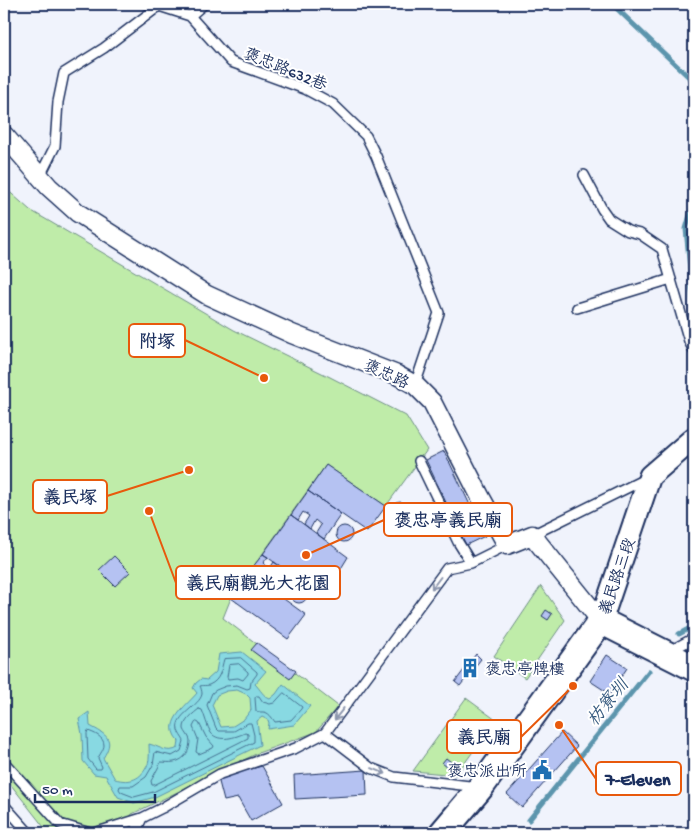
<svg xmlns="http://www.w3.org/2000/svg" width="698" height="837" viewBox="0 0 698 837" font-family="'Gochi Hand','LXGW WenKai TC',sans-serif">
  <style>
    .green { fill: #bfeca9; stroke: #6d8e84 }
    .water { fill: #88d9e2; stroke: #5c95ad; fill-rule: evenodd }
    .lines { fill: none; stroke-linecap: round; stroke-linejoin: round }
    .shore { stroke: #477393; stroke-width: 1 }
    .stream { stroke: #5c95ad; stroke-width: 5 }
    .building { fill: #b5c2f2; stroke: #1b2f5e }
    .service-casing { stroke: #1b2f5e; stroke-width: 12 }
    .minor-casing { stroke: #1b2f5e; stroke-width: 21 }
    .tertiary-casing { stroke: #1b2f5e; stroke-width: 25 }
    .secondary-casing { stroke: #1b2f5e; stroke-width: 29 }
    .service { stroke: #fff; stroke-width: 9 }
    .minor { stroke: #fff; stroke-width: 18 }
    .tertiary { stroke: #fff; stroke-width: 21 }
    .secondary { stroke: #fff; stroke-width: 25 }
    .oneway { stroke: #8d97ae }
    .labels { text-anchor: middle; stroke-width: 4; stroke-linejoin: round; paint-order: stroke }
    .street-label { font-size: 16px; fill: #1b2f5e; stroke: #fff }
    .poi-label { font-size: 16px; fill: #1b2f5e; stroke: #fff; text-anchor: start }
    .water-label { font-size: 18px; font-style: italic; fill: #365a7f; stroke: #fff }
    .leader { fill: none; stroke: #e8590c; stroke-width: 2 }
    .callout-dot { fill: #e8590c; stroke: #fff; stroke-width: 2 }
    .callout { fill: #fff; stroke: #e8590c; stroke-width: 2 }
    .callout-label { font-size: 18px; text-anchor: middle; font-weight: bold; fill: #1b2f5e }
  </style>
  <rect width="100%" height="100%" fill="#f0f3fc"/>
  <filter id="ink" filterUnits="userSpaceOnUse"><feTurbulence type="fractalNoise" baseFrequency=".02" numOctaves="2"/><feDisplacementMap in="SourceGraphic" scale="10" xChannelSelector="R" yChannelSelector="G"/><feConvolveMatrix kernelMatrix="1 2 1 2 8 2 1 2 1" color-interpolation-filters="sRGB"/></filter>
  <g filter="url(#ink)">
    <path class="green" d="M 4,187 L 30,210 L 234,330 L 330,377 L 406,416 L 427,450 L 386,506 L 326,465 L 231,598 L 223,618 L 338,706 L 316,732 L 258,753 L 132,814 L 121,833 L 55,833 L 47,831 L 4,776 L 4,468 L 8,464 L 9,401 L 4,396 Z
      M 541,586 L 565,620 L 525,678 L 494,656 Z
      M 466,698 L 496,720 L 456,775 L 413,771 Z"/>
    <path class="water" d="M 242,652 L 266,671 L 255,684 C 260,689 264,697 270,699 L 276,694 L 283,684 L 310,706 L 294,725 L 268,729 L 269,723 L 268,720 L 262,717 L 257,721 L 260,745 L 155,797 L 134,803 L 118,797 L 106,776 L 94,774 L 83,761 L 82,734 L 79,719 L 89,712 L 90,726 C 107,735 115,739 103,758 L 115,779 C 130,783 141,780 148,764 C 150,758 149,750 149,744 C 161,747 167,754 178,748 L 179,741 C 177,739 175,737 174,734 C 167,719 189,703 197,693 L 193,688 L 196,683 L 201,679 L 207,680 L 216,672 L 219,654 ZM 237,690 L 246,694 L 250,698 L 251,710 L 244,719 L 233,726 L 221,727 L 212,705 L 217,695 L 227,691 Z"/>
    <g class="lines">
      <path class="shore" d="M 241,658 L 257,672 L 257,674 L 251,682 L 250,688 L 247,689 L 237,685 L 226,686 L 216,690 L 212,693 L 207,705 L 216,728 L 219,731 L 234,731 L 248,723 L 251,723 L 254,735 L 254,742 L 153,792 L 134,797 L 121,792 L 119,789 L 120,786 L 133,786 L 146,777 L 153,765 L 155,752 L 172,756 L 181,751 L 184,741 C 182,737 179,734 178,730 C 174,715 200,706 202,694 C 202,691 201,688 200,686 C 203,685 206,686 209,685 C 221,680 221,669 224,659 Z
        M 239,664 L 248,672 L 248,674 L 243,680 L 238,678 L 228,679 L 227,677 L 229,665 Z
        M 284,693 L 302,707 L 301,709 L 291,720 L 275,722 C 272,718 269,712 263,712 C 260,712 258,712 256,711 L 255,698 L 256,696 L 259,696 L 263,702 L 270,704 L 274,703 Z
        M 199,709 L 202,710 C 205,717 207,726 211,733 C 219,743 236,737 245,733 L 248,734 L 248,738 L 154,785 L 152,785 L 151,781 L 158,768 L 161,762 C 165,762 169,763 174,762 C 185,760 190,751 190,740 C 189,736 185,732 184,729 C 183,721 194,713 199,709 Z
        M 197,722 L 199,723 L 206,737 L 214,746 L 213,748 L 199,754 L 196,752 L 198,739 L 193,727 L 195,723 Z
        M 88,731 C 94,733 104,737 104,745 C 104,749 100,754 98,758 L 102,767 L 101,769 L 96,769 L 88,759 L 87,734 Z"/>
      <path class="stream" d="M 612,4 L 694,82
        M 694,201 L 686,229 L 694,309
        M 679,634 L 694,626
        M 529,820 L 649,671"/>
    </g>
    <path class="building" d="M 444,451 L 485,536 L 466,545 L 426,460 Z
      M 326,465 L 386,506 L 367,532 L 308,491 Z
      M 308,491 L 341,514 L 324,539 L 316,533 L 321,525 L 315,520 L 310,529 L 304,524 L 309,516 L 303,512 L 298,520 L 291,515 Z
      M392 510a8 8 0 1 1 16 0a8 8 0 1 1-16 0Z
      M 291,515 L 348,557 L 337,575 L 320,595 L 263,554 Z
      M336 534a8 8 0 1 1 16 0a8 8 0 1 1-16 0Z
      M 263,554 L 268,557 L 263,563 L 270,568 L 274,562 L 280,566 L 276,572 L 281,576 L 285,570 L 294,576 L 279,596 L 248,573 Z
      M 114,556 L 130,572 L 115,586 L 99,570 Z
      M 248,573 L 306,615 L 288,639 L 231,598 Z
      M291 595a8 8 0 1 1 16 0a8 8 0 1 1-16 0Z
      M 546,610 L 552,614 L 548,620 L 542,616 Z
      M 257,643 L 296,671 L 290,679 L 251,650 Z
      M 476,654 L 481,659 L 460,686 L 455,682 Z
      M 607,655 L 627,668 L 610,694 L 590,681 Z
      M 562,732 L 577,746 L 522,808 L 507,794 Z
      M 446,758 L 451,762 L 447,767 L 442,763 Z
      M 262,766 L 283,803 L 251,821 L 238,798 L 224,801 L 218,778 Z
      M 366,770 L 367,795 L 295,799 L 294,775 Z"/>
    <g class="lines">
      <defs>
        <path id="service" d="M 190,16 L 204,4
          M 584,175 L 602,209 L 609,219 L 628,231 L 640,234 L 662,249 L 689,341 L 694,351
          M 40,176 L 55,146 L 58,102 L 64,73 L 104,48 L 159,6 L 190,16 L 231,62 L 305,89 L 333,104 L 366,136 L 376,156 L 439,313 L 415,385
          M 577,308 L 671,279
          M 419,461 L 458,542 L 471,563
          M 532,535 L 645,479
          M 670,651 L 694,638
          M 325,733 L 371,768 L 394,777 L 478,787
          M 4,762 L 60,824 L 90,833
          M 4,805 L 29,833
          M 94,833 L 142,818
          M 135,833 L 142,818 L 162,808 L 220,774 L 296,748 L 325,733 L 447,568 L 471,563 L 507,545"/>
        <path id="minor" d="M 4,135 L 49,187 L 78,213 L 207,295 L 292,334 L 397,375 L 415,385 L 432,402 L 480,496 L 507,545 L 532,535 L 601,621"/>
        <path id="tertiary" d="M 601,621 L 650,476 L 694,438"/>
        <path id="secondary" d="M 442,833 L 481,787 L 601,621 L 694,668"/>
      </defs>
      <use href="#service" class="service-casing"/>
      <use href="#minor" class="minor-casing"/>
      <use href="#tertiary" class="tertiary-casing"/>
      <use href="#secondary" class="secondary-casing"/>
      <use href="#service" class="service"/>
      <use href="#minor" class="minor"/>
      <use href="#tertiary" class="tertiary"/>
      <use href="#secondary" class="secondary"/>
    </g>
    <defs><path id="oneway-shaft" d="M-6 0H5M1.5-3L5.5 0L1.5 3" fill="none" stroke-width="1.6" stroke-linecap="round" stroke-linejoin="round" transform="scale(1.25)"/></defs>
    <g class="oneway">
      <use href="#oneway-shaft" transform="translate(436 583) rotate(127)"/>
      <use href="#oneway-shaft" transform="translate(339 714) rotate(128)"/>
      <use href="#oneway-shaft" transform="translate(379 771) rotate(22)"/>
    </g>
  </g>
  <defs>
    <symbol id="building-bare" viewBox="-9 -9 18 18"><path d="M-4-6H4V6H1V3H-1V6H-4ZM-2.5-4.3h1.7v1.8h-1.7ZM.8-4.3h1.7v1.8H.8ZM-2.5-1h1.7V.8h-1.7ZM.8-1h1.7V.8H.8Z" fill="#1f6fb2" stroke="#fff" stroke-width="2.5" paint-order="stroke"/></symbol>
    <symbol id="civic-bare" viewBox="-9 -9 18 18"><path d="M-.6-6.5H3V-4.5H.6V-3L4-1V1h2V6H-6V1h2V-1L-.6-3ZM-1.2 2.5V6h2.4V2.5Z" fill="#1f6fb2" stroke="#fff" stroke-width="2.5" paint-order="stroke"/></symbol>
  </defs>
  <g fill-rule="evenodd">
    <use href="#building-bare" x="456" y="654" width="28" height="28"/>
    <use href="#civic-bare" x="528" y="756" width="28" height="28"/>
  </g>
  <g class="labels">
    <g class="street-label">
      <text transform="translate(286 68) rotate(22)" y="6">褒忠路632巷</text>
      <text transform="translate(387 373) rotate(25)" y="6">褒忠路</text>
      <text transform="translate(616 576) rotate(-71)" y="6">義民路三段</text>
    </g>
    <g class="poi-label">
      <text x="485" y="674">褒忠亭牌樓</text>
      <text x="527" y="776" text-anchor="end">褒忠派出所</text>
    </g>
    <g class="water-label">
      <text transform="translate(607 702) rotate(-51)" y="6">枋寮圳</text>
    </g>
  </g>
  <path class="leader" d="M264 378L185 340M189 470L107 496M306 555L384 520M149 511L176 583M573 686L521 737M559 725L596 779"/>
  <g class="callout-dot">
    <circle cx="264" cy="378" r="5"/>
    <circle cx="189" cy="470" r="5"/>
    <circle cx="306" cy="555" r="5"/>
    <circle cx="149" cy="511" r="5"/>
    <circle cx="573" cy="686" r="5"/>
    <circle cx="559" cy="725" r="5"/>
  </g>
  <g class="callout">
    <rect x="129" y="324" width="56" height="33" rx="5"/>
    <rect x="33" y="480" width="74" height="33" rx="5"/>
    <rect x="384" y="503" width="128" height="33" rx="5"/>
    <rect x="176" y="566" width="164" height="33" rx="5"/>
    <rect x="447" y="720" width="74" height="33" rx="5"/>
    <rect x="596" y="762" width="85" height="33" rx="5"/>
  </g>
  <g class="callout-label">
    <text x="157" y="347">附塚</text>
    <text x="70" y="503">義民塚</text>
    <text x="448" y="526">褒忠亭義民廟</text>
    <text x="258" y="589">義民廟觀光大花園</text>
    <text x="484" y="743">義民廟</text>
    <text x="638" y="785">7-Eleven</text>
  </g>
  <rect width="698" height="837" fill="none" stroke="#fff" stroke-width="20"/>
  <rect x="10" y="10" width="678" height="817" fill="none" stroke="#1b2f5e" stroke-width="2" filter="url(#ink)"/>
  <path d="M35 794v8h120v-8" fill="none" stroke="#1b2f5e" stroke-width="2.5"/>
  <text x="42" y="794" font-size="15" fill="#1b2f5e" stroke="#ffffff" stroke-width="4" paint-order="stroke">50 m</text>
</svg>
